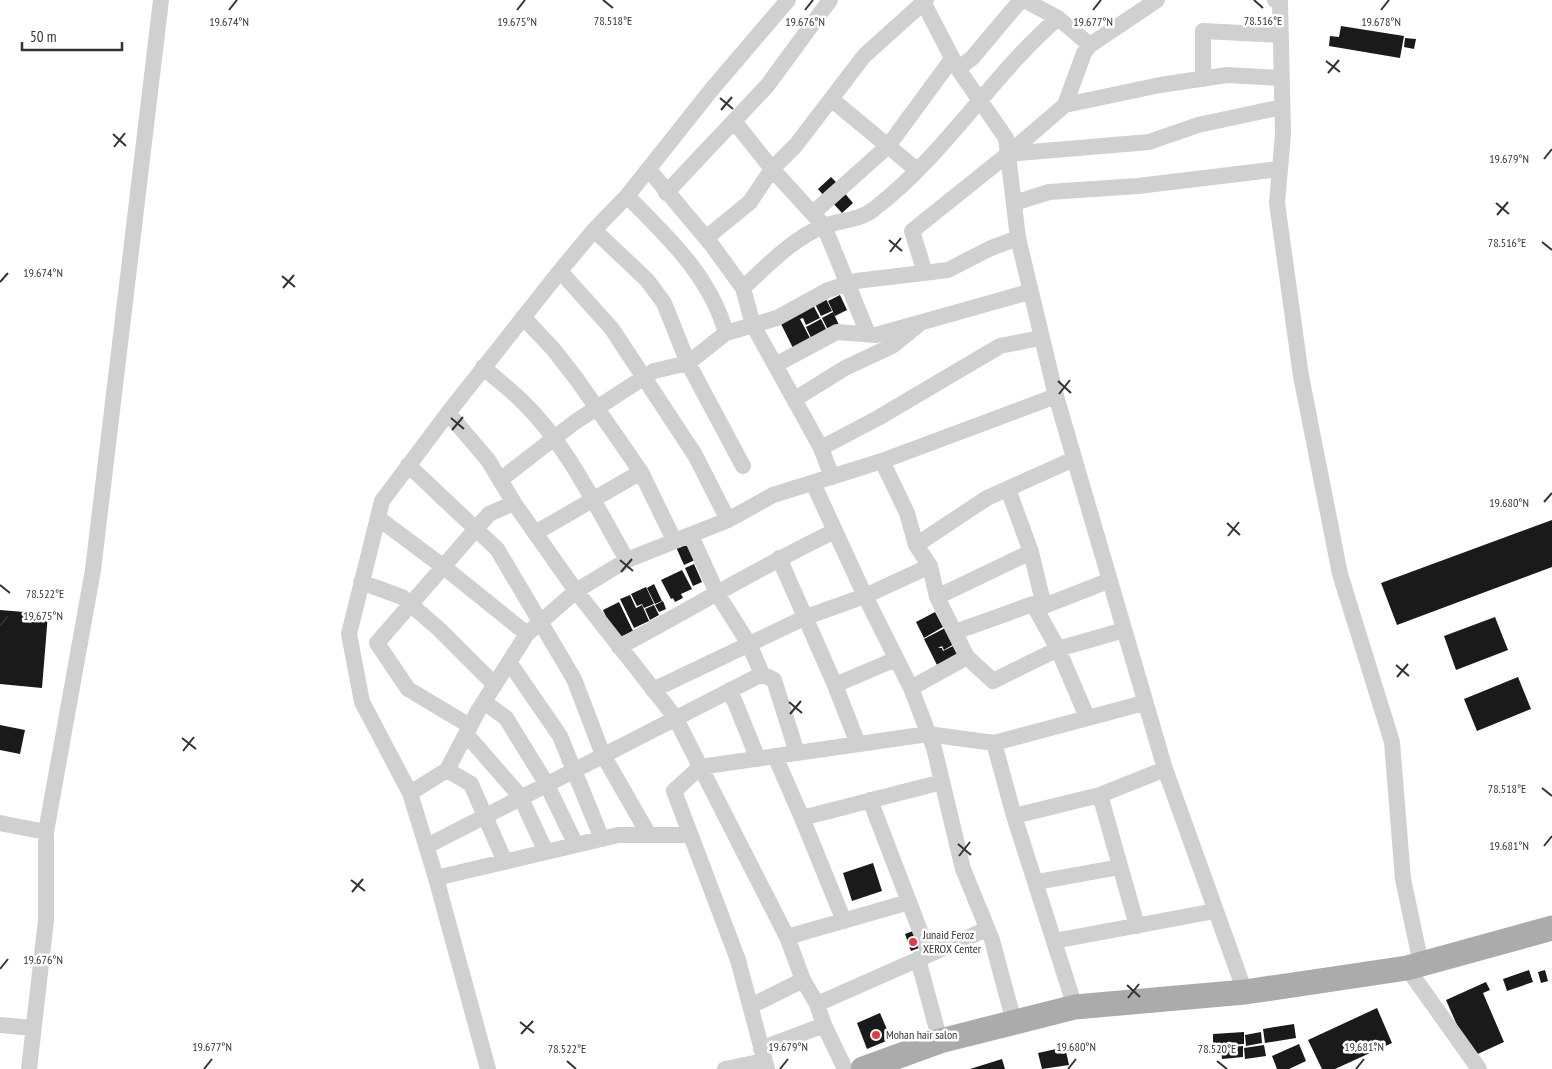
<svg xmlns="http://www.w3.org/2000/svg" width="1552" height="1069" viewBox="0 0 1552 1069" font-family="'PT Sans Narrow',sans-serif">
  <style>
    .building { fill: #1a1a1a }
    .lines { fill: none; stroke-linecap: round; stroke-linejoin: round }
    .minor { stroke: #d0d0d0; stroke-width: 16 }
    .primary { stroke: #ababab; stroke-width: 25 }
    .ticks { fill: none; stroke: #333; stroke-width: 2 }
    .poi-dot { fill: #e63946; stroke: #fff; stroke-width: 2 }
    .labels { text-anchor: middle; stroke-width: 5; stroke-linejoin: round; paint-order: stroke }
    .poi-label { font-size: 12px; fill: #333; stroke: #fff; text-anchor: start }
    .ticks-label { font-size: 12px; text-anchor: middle; fill: #333; stroke: #fff; stroke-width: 5; stroke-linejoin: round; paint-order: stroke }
  </style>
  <rect width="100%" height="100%" fill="#fff"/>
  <path class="building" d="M 1341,26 L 1404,36 L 1400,58 L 1329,46 L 1330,36 L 1339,37 Z
    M 1405,38 L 1416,39 L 1414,49 L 1404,47 Z
    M 831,177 L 838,184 L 825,197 L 818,189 Z
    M 842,190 L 853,203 L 842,213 L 830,200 Z
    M 840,295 L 847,310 L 835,316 L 828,301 Z
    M 825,297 L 832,311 L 821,316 L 814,302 Z
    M 813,305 L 820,318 L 806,325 L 803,318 L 800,319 L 811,340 L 793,348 L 781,324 Z
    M 833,312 L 839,325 L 828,330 L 822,318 Z
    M 821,319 L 828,333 L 812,340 L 806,327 Z
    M 1552,520 L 1552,567 L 1397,625 L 1381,583 Z
    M 688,541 L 697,559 L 684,565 L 676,547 Z
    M 694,564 L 702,582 L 693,586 L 685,568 Z
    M 682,570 L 692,589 L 681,594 L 683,598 L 675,602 L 673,598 L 671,599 L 661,580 Z
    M 654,584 L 662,601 L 655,604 L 647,588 Z
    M 646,587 L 654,604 L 644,608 L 642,604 L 637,606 L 631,594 Z
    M 630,595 L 636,608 L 642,605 L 649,621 L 634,628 L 620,599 Z
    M 663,601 L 666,609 L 659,612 L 655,605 Z
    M 619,602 L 633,631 L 616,639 L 603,610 Z
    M 654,605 L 659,615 L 650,620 L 645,609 Z
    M 0,610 L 48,614 L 42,688 L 0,684 Z
    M 935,612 L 943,627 L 924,638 L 916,622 Z
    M 1495,617 L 1508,650 L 1456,670 L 1444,636 Z
    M 945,628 L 954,644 L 944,650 L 942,646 L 938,648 L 942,648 L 943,651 L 953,646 L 960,658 L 939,669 L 924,639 Z
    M 1518,677 L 1531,709 L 1477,731 L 1464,699 Z
    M 0,725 L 25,730 L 20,754 L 0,750 Z
    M 873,863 L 882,891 L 852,901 L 843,873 Z
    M 913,931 L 919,948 L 911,951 L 905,934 Z
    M 1529,970 L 1533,982 L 1507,991 L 1503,979 Z
    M 1545,970 L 1548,981 L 1541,983 L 1538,972 Z
    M 1486,982 L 1490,990 L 1483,993 L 1504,1042 L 1471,1057 L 1446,1000 Z
    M 1377,1008 L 1392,1043 L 1335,1069 L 1322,1069 L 1308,1040 Z
    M 880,1013 L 891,1039 L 867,1049 L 857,1023 Z
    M 1294,1024 L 1296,1038 L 1265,1043 L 1263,1029 Z
    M 1244,1032 L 1244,1044 L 1213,1046 L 1213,1034 Z
    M 1261,1032 L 1262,1043 L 1246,1046 L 1245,1035 Z
    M 1299,1044 L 1306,1061 L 1289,1069 L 1277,1069 L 1272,1056 Z
    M 1264,1045 L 1266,1056 L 1245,1059 L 1244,1048 Z
    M 1243,1046 L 1243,1057 L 1222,1059 L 1221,1048 Z
    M 1065,1047 L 1069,1065 L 1042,1069 L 1038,1053 Z
    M 1002,1059 L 1005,1069 L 970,1069 Z"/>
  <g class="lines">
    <path class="minor" d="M 922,0 L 958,69 L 1006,138 L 1018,238 L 1056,396 L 1165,769 L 1245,992
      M 1024,0 L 1058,18 L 1090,45
      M 1275,0 L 1280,2 L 1283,134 L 1277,203 L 1301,376 L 1340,574 L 1392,742 L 1403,879 L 1421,964
      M 958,69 L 972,58 L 1021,0
      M 1203,79 L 1203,31 L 1280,35
      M 831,99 L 917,170
      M 1065,105 L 1084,53 L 1090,45 L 1157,0
      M 734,121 L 772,169 L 824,226 L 868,334
      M 1008,154 L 1149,142 L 1198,125 L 1282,107
      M 649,170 L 711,244 L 743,288 L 753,325 L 821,448 L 832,477
      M 666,193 L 767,86 L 830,0
      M 627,196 C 668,237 710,276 726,333
      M 1014,203 L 1049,192 L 1138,186 L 1279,169
      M 813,213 L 888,146 L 952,59
      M 594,230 L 647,280 L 664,303 L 688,363 L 743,466
      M 706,238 L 750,202 L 772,169 L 796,145 L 864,56 L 926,0
      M 560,271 L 612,329 L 695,455 L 728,520
      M 925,273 L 912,231 L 1008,154 L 1065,105 L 1160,85 L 1227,75 L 1281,78
      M 743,288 C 767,266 793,238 824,226 C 841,220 859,221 874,209 C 945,155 991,76 1058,18
      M 523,317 L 554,350 L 578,381 L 641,472 L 674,540
      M 777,364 L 837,332 L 876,335 L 1029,292
      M 483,367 C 496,379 511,390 523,402 C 568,446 596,507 627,560
      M 795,399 L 845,368 L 892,346 L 917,326
      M 448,413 L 560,271 L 594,230 L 627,196 L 712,89 L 788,0
      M 821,448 L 878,418 L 1000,346 L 1040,338
      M 1074,459 L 987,498 L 916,545 L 930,566 L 937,597 L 967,657 L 993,681 L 1058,649 L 1124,630
      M 882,461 L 907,513 L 916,545
      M 408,465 L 497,549 L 574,679 L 603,755 L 649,835
      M 500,480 L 575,422 L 654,371 L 688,363 L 726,333 L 777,318 L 828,290 L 856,281 L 948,270 L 991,248 L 1018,238
      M 813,483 L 865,596 L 911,688 L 934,748 L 963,869 L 992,940 L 1014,1022
      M 1008,489 L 1031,552 L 1044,606
      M 378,518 L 445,568 L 527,634
      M 535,533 L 641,472
      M 779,558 L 835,685 L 858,744
      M 361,582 L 402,597 L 440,630 L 495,685
      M 937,597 L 1031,552
      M 1033,604 L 1058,649 L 1087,717
      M 955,632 L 1033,604 L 1044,606 L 1108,581
      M 619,647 C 691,609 761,566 835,531
      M 509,662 L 560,736 L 602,839
      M 762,674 L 774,680 L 797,753
      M 835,685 L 896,659
      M 911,688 L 967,657
      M 653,690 L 806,617 L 865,596 L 930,566
      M 730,690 L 758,759
      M 484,702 L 506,718 L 546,783 L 576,845
      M 470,726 L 408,689 L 377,643 L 489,514 L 514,503 L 576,591 L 675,717 L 787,937 L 803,980 L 817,1004 L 824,1025 L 845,1069
      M 466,734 L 520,796 L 546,852
      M 994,743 L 1014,816 L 1075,1007
      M 775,756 L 802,818
      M 447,770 L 471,784 L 505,862
      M 410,793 L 362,702 L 349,634 L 382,501 L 448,413 L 488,460 L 514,503
      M 1100,795 L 1137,926
      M 870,800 L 929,954
      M 1014,816 L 1100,795 L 1165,769
      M 0,823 L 46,832 L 46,920 L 29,1069
      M 46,832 L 93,570 L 161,0
      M 427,846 L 762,674 L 749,644 L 718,595 L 691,536
      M 436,878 L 618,835 L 689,835
      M 1037,882 L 1120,867
      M 844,921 L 802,818 L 942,782
      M 787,937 L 909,902
      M 1054,941 L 1215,911
      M 918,959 L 940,1041
      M 1407,968 L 1479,1069
      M 817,1004 L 987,929
      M 751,1006 L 803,980
      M 0,1025 L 33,1028
      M 761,1049 L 824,1025
      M 488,1069 L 436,878 L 410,793 L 447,770 L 478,711 L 527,634 L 576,591 L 599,577 L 627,560 L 728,520 L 773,495 L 882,461 L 1056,396
      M 725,1069 L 764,1061
      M 767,1069 L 738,960 L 674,791 L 700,767 L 928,734 L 994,743 L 1144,703"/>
    <path class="primary" d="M 863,1069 L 940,1041 L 1075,1007 L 1245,992 L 1407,968 L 1552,928"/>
  </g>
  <path class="ticks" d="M 603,0 L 613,8M 1254,0 L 1263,8M 229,10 L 237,0M 517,10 L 525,0M 805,10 L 813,0M 1093,10 L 1101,0M 1381,10 L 1389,0M 1326,61 L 1340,72M 1328,73 L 1339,60M 720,98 L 733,109M 721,110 L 732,97M 113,134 L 126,146M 114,147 L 125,133M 1544,159 L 1552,149M 1496,203 L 1509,214M 1497,215 L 1508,202M 889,240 L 902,251M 1542,242 L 1552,250M 890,252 L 901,238M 282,276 L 295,287M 0,282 L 8,273M 283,288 L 294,275M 1058,381 L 1071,393M 1059,394 L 1070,380M 451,418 L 464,429M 452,430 L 463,417M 1544,502 L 1552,493M 1227,523 L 1240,535M 1228,536 L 1239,522M 620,560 L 633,571M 621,572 L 632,559M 0,585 L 10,593M 0,626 L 8,616M 1396,665 L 1409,676M 1397,677 L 1408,664M 789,702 L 802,713M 790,714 L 801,701M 182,738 L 196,749M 183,751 L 194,737M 1542,788 L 1552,796M 958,844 L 971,855M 1544,846 L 1552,836M 959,856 L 970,842M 351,880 L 365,891M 352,892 L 363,879M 0,969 L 8,959M 1127,985 L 1140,997M 1128,998 L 1139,984M 520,1022 L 534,1033M 521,1034 L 533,1021M 567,1061 L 576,1069M 1217,1061 L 1227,1069M 204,1069 L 212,1059M 780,1069 L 788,1059M 1068,1069 L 1076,1059M 1356,1069 L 1364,1059"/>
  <g class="poi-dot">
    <circle cx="913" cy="942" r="5"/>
    <circle cx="876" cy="1035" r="5"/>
  </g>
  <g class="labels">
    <g class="poi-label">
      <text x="923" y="939">Junaid Feroz<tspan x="923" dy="14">XEROX Center</tspan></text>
      <text x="886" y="1039">Mohan hair salon</text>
    </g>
  </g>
  <g class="ticks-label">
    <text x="613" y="25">78.518°E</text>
    <text x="1263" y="25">78.516°E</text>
    <text x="229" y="26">19.674°N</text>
    <text x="517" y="26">19.675°N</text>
    <text x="805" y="26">19.676°N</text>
    <text x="1093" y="26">19.677°N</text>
    <text x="1381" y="26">19.678°N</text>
    <text x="1509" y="163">19.679°N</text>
    <text x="1507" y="247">78.516°E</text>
    <text x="43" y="277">19.674°N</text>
    <text x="1509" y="507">19.680°N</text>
    <text x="45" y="598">78.522°E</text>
    <text x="43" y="620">19.675°N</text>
    <text x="1507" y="793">78.518°E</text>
    <text x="1509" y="850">19.681°N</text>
    <text x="43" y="964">19.676°N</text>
    <text x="212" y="1051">19.677°N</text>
    <text x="788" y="1051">19.679°N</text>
    <text x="1076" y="1051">19.680°N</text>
    <text x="1364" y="1051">19.681°N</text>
    <text x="567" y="1053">78.522°E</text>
    <text x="1217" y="1053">78.520°E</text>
  </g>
  <path d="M22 42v8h100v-8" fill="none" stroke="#333333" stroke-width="2.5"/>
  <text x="30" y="42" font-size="15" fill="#333333" stroke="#ffffff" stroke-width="4" paint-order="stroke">50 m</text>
</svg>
